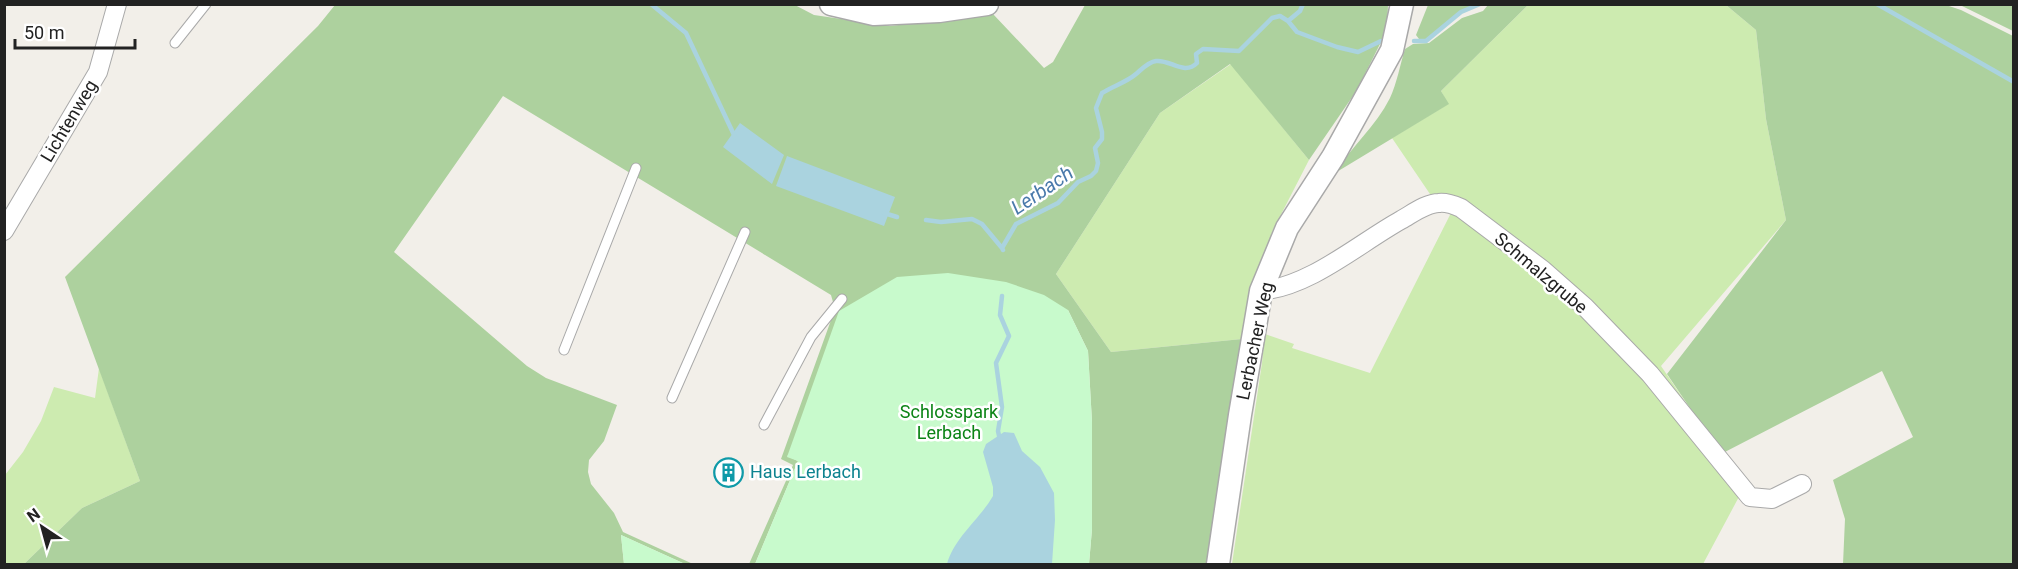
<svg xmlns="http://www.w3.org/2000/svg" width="2018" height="569" viewBox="0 0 2018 569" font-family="Roboto,sans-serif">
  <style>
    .grass { fill: #cdebb0 }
    .forest { fill: #add19e }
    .park { fill: #c8facc }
    .water { fill: #aad3df }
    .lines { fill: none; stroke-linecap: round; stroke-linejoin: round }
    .stream { stroke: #aad3df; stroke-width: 4.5 }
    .service-casing { stroke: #a9a9a9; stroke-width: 11 }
    .minor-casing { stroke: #a9a9a9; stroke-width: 20 }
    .tertiary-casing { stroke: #a9a9a9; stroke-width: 25 }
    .service { stroke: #fff; stroke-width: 9 }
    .minor { stroke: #fff; stroke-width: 18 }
    .tertiary { stroke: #fff; stroke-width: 22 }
    .labels { text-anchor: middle; stroke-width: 5; stroke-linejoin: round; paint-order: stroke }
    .street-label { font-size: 18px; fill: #222; stroke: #fff }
    .park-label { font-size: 18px; fill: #0c8416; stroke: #fff }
    .culture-label { font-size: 18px; fill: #0d838f; stroke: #fff; text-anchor: start }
    .water-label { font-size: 20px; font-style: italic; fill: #4a7aab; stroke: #fff }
  </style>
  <rect width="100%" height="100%" fill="#f2efe9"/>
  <path class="grass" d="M 1528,5 L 1726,5 L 1756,30 L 1766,119 L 1786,220 L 1661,366 L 1721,454 L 1591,306 L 1432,197 L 1392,138 L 1448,104 L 1441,91 Z
    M 1231,64 L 1309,160 L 1272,232 L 1242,339 L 1111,352 L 1056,274 L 1160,113 Z
    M 1452,211 L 1544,275 L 1649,380 L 1741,493 L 1703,564 L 1232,564 L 1262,363 L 1265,334 L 1294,344 L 1292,348 L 1370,373 Z
    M 99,368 L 140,481 L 82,508 L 24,564 L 5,564 L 5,475 L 23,452 L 41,421 L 54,387 L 95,398 Z"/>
  <path class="forest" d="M 793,4 L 814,15 L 890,26 L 993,14 L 1044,68 L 1053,62 L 1085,5 L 1388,5 L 1387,30 L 1357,90 L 1309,160 L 1230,64 L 1160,113 L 1056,274 L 1111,352 L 1242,339 L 1207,564 L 1089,564 L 1092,529 L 1092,422 L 1088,351 L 1068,310 L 787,456 L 798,461 L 755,564 L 749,564 L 793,465 L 781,459 L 835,309 L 831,295 L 503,96 L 394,252 L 527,366 L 546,378 L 617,405 L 604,441 L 589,460 L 588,472 L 591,484 L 614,513 L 623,532 L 693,564 L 685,564 L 621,535 L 624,564 L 24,564 L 82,508 L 140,481 L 65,277 L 318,26 L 335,5 Z
    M 1428,5 L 1428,4 L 1481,5 L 1458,15 L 1428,40 L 1417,41 L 1419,39 L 1416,35 Z
    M 1488,5 L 1528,5 L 1441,91 L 1449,104 L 1335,173 C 1351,147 1376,126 1390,98 C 1397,83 1400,65 1405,49 L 1413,44 L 1429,43 L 1462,18 L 1483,11 Z
    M 1726,5 L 1946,5 L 1961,10 L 2013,36 L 2013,564 L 1843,564 L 1845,519 L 1833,480 L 1913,437 L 1882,371 L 1721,454 L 1667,374 L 1786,220 L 1766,119 L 1756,30 Z
    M 1957,5 L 2013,5 L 2013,31 L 1962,6 Z"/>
  <path class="park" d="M 948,273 L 1006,282 L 1044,295 L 1068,310 L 1088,351 L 1092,422 L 1092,529 L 1089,564 L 755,564 L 798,461 L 787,457 L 839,311 L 897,277 Z
    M 621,535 L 685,564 L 624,564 Z"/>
  <path class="water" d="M 740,123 L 784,155 L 772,184 L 723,147 Z
    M 787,156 L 895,197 L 884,226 L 776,186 Z
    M 1004,432 L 1014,433 L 1022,451 L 1040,467 L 1054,493 L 1055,520 L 1052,564 L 947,564 C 954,538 979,520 993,496 L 993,487 L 983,452 L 986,444 Z"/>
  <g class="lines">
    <path class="stream" d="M 651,4 L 686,33 L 735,137
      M 1877,4 L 2014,82
      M 1288,21 L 1300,11 L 1303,4
      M 1414,41 L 1426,41 L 1461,12 L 1480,4
      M 884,213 L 897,217
      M 926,220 L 941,222 L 972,219 L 982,224 L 1002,248
      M 1003,250 L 1002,248 L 1016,224 L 1058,203 L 1078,182 L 1091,176 L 1096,171 L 1098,163 L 1095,148 L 1102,139 L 1102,132 L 1096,108 L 1102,93 C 1113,86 1127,82 1136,74 C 1142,69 1148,62 1156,61 C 1170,59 1184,76 1197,63 L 1196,54 L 1203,49 L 1239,51 L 1272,18 L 1280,16 L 1288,21 L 1297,32 L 1337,47 L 1358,52 L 1381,41
      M 1000,440 L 998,431 L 1002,407 L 996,363 L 1009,336 L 1000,315 L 1002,296"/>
    <defs>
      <path id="service" d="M 175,43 L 206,4
        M 564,350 L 636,168
        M 672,398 L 745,232
        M 764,425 L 811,337 L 842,299"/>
      <path id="minor" d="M 4,231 L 98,72 L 117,4
        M 1261,291 C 1311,286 1358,244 1401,220 C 1412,214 1426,203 1439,203 C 1446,202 1454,205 1461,208 L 1543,270 L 1585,307 L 1650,374 L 1750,497 L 1772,499 L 1802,484"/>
      <path id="tertiary" d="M 831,4 L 874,14 L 939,11 L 987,4
        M 1218,564 L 1240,415 L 1261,291 L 1287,228 L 1333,157 L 1392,50 L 1402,4"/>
    </defs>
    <use href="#service" class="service-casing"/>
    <use href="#minor" class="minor-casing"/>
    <use href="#tertiary" class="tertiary-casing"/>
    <use href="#service" class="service"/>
    <use href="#minor" class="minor"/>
    <use href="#tertiary" class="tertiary"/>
  </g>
  <defs>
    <symbol id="building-ring" viewBox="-11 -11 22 22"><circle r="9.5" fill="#fff" stroke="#0f9aa8" stroke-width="1.5"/><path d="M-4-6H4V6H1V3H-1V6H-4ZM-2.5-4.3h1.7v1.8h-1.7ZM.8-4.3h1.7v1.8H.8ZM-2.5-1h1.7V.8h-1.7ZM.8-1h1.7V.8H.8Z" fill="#0f9aa8"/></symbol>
  </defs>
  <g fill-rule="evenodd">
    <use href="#building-ring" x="712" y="456" width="33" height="33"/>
  </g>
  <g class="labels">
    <g class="street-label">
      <text transform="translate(69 121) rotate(-59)" y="6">Lichtenweg</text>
      <text transform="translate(1541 273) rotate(40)" y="6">Schmalzgrube</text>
      <text transform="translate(1255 341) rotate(-78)" y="6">Lerbacher Weg</text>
    </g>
    <g class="park-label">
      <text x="949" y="418">Schlosspark<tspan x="949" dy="21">Lerbach</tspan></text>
    </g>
    <g class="culture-label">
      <text x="750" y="478">Haus Lerbach</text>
    </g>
    <g class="water-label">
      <text transform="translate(1042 190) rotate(-34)" y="7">Lerbach</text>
    </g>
  </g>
  <rect width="2018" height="569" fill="none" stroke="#222222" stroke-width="12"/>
  <g transform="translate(42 527) rotate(324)" stroke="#ffffff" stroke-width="4.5" paint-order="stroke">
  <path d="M0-4.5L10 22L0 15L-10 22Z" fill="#222222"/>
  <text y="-9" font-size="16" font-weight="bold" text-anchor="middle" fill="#222222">N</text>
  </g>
  <path d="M15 39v9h120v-9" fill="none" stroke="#222222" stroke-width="3"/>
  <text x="24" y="39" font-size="18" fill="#222222" stroke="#ffffff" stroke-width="4.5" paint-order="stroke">50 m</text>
</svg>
